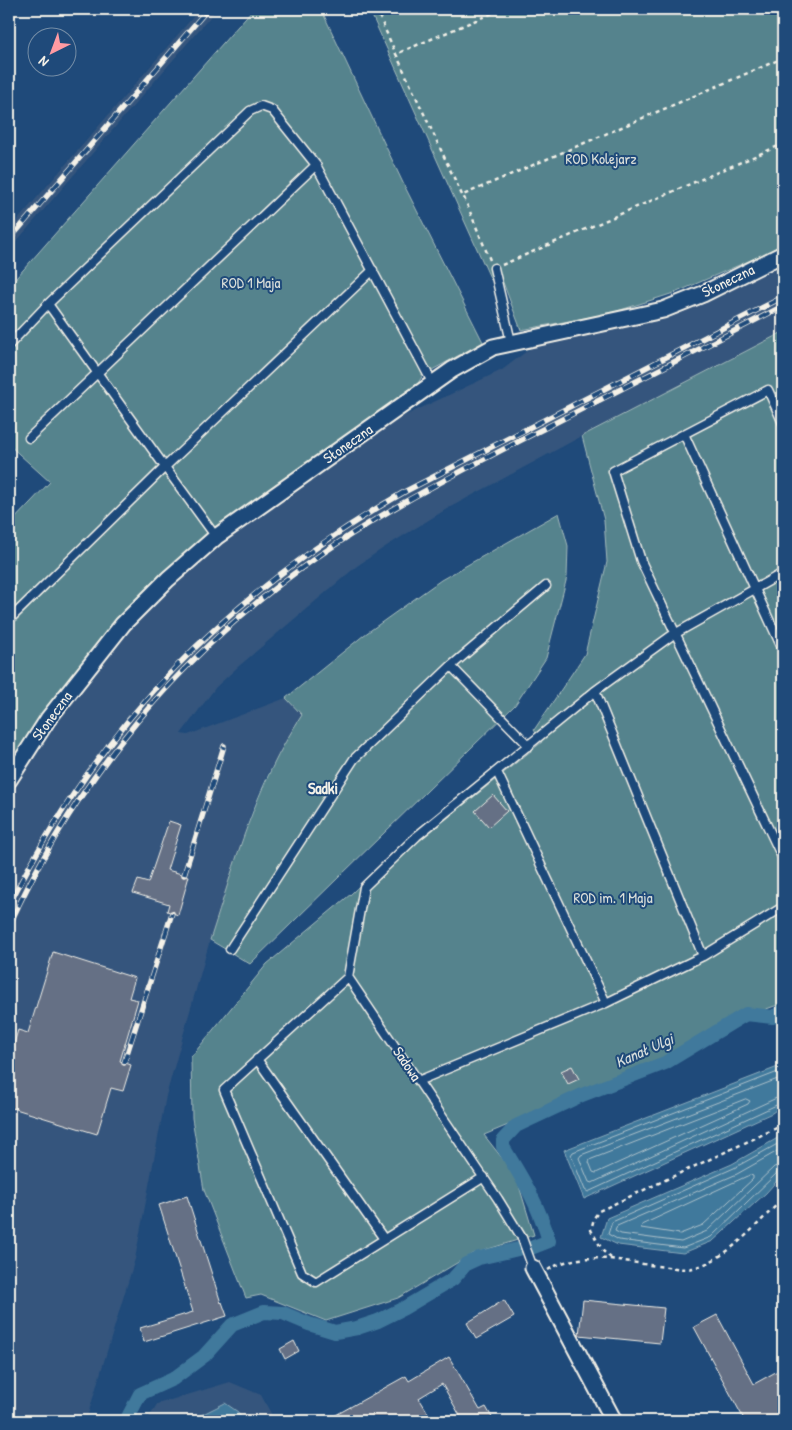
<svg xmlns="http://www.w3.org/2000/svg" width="792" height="1430" viewBox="0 0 792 1430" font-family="'Patrick Hand',sans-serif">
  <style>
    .built { fill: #34557d }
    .green { fill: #55838d; stroke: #a4baba }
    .water { fill: #41799c; stroke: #89a9ba }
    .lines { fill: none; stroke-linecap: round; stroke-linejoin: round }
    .shore { stroke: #acc1ca; stroke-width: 1 }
    .canal { stroke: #41799c; stroke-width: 14 }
    .building { fill: #657085; stroke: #f4f1e8 }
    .service-casing { stroke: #f4f1e8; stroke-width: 11 }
    .minor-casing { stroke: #f4f1e8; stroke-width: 19 }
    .path { stroke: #f4f1e8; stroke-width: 2.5; stroke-dasharray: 4 4; stroke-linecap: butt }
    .service { stroke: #1f4a7a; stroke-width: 8 }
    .minor { stroke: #1f4a7a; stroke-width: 15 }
    .rail-casing { stroke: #f4f1e8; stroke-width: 5.5 }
    .rail { stroke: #1f4a7a; stroke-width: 4; stroke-dasharray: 11; stroke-linecap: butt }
    .labels { text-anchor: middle; stroke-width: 4; stroke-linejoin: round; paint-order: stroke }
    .park-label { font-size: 15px; fill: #dce0da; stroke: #1f4a7a }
    .street-label { font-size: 15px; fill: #f4f1e8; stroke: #1f4a7a }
    .neighbourhood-label { font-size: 16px; font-weight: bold; fill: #f4f1e8; stroke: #1f4a7a }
    .water-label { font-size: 16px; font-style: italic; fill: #d9dfdd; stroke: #1f4a7a }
  </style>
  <rect width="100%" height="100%" fill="#1f4a7a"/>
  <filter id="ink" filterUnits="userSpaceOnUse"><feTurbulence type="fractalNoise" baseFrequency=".02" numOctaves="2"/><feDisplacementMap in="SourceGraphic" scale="10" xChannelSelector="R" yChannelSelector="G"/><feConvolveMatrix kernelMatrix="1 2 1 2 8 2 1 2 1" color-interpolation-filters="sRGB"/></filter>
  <g filter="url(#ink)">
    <path class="built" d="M 200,9 L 217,9 L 9,250 L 9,230 Z
      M 783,259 L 783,332 L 582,436 L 445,510 L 385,547 L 357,566 L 239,666 L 216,687 L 181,734 L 188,735 L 286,698 L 302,715 L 268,773 L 251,813 L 210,940 L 166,1096 L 135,1259 L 86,1421 L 9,1421 L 9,791 L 49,726 L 134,622 L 186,572 L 221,542 L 389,423 L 502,370 L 531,348 L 543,342 L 579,333 Z
      M 230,1382 L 261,1395 L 275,1421 L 147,1421 L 157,1404 Z"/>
    <path class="green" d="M 253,9 L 321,9 L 403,183 L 483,342 L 423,375 L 415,388 L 165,573 L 9,774 L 9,525 L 50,482 L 9,445 L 9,286 Z
      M 369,9 L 783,9 L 783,246 L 677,292 L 611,313 L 521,330 L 501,277 L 491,280 Z
      M 783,332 L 783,1003 L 733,1021 L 663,1061 L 484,1135 L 516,1176 L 534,1235 L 472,1254 L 398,1298 L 326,1321 L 261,1295 L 246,1298 L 204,1190 L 192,1118 L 191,1057 L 267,964 L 351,894 L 408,839 L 414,845 L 542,742 L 534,730 L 585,654 L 607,562 L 604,520 L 582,436 Z
      M 559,513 L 568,546 L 567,577 L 546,658 L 515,705 L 250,964 L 210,940 C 236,860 255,786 302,715 L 286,698 L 364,635 L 441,580 Z"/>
    <path class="water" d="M 783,1065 L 783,1105 L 772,1113 L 584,1199 L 564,1150 Z
      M 783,1135 L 783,1174 L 766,1193 L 713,1241 L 683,1253 L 618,1245 L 601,1237 L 607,1218 L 732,1164 Z
      M 225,1403 L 238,1412 L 243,1421 L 189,1421 Z"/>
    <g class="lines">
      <path class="shore" d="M 783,1070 L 573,1152 L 571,1155 L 585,1190 L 588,1192 L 783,1102
        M 783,1077 L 581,1155 L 579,1158 L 589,1182 L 592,1183 L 783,1095
        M 746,1099 L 750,1101 L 748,1104 L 596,1173 L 593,1172 L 589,1162 L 590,1160 Z
        M 783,1141 L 734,1168 L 612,1222 L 608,1234 L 619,1240 L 683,1248 L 711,1237 L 778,1172 L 783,1171
        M 783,1148 L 737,1174 L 617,1226 L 615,1231 L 621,1234 L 681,1242 L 707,1231 L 774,1167 L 783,1164
        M 750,1175 L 753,1176 L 753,1179 L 703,1225 L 680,1234 L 641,1228 L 642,1225 Z"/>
      <path class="canal" d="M 531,1248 L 549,1241 C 539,1205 522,1178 503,1147 L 503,1140 L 516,1126 L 582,1095 L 665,1063 L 746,1014 L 773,1017 L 783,1011
        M 126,1421 L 140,1394 L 173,1379 L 204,1356 L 232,1325 L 264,1312 L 283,1313 L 309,1324 L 335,1332 L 357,1328 L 378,1321 L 404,1308 L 453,1279 L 466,1264 L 479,1258 L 518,1249"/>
    </g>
    <path class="building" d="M 493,795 L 507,811 L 489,827 L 475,811 Z
      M 169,821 L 181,825 L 167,870 L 189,876 L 178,915 L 167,911 L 169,904 L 133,893 L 138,880 L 148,883 Z
      M 53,952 L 135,978 L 129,998 L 138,1000 L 120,1061 L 131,1065 L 123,1091 L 111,1088 L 97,1134 L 9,1107 L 9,1060 L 18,1030 L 28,1033 Z
      M 572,1066 L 579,1079 L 568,1084 L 561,1071 Z
      M 187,1196 L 221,1303 L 222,1302 L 227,1316 L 144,1342 L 140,1328 L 193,1312 L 159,1205 Z
      M 504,1300 L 514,1317 L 476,1339 L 467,1323 Z
      M 583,1300 L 664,1308 L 660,1343 L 579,1335 Z
      M 717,1315 L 754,1384 L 783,1368 L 783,1421 L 745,1421 L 694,1327 Z
      M 294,1341 L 299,1351 L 285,1359 L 280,1349 Z
      M 449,1357 L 480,1410 L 486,1407 L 494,1421 L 463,1421 L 442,1384 L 419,1398 L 428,1413 L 414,1421 L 325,1421 L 406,1376 L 409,1381 Z"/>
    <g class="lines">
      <defs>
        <path id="service" d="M 494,268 L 511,342
          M 373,270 L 165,467 L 48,304 L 250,111 L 261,106 L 272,110 L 316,165 L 433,384
          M 9,345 L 48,304
          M 783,423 L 768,390 L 613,471 L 641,561 L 783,859
          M 684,434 L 783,650
          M 29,438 L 316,165
          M 9,620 L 165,467 L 216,537
          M 451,666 L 529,746
          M 595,691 L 703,956 L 783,907
          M 497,772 L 606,1003 L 703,956
          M 230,949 L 354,759 L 451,666 L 546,586
          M 348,977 L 224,1090 L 302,1273 L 316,1282 L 484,1177
          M 257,1059 L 384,1239
          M 418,1081 L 606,1003
          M 533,1268 L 522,1238 L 498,1199 L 348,977 L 364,887 L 417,836 L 595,691 L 671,636 L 783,573"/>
        <path id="minor" d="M 9,780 L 48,719 L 123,624 L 168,579 L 216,537 L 452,370 L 493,347 L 663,310 L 703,294 L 783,254
          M 533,1268 L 614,1421"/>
      </defs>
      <use href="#service" class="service-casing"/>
      <use href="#minor" class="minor-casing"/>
      <path class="path" d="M 376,9 L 396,54
        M 462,195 L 396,54 L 502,9
        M 490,260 L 463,195 L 783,58
        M 502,265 L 783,144
        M 611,1258 L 603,1251 L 591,1230 L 594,1218 L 599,1211 L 783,1125
        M 548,1270 C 585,1247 627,1264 667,1267 C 675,1268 685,1270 693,1268 C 729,1259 757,1223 783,1199"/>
      <use href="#service" class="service"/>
      <use href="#minor" class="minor"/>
      <defs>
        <path id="rail" d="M 9,240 L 208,9
          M 184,875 L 224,746
          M 9,905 C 101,722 228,593 406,491 L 783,297
          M 9,926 C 69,793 163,674 279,585 C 357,524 445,479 533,434 C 617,391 700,349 783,306
          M 124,1063 L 172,913"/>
      </defs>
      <use href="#rail" class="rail-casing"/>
      <use href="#rail" class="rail"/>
    </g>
  </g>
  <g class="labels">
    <g class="park-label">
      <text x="601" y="164">ROD Kolejarz</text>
      <text x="251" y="288">ROD 1 Maja</text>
      <text x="613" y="903">ROD im. 1 Maja</text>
    </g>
    <g class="street-label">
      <text transform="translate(728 281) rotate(-26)" y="5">Słoneczna</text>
      <text transform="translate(348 444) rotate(-35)" y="5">Słoneczna</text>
      <text transform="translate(52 716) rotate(-54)" y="5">Słoneczna</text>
      <text transform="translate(407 1064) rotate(56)" y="5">Sadowa</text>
    </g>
    <g class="neighbourhood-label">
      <text x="323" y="794">Sadki</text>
    </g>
    <g class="water-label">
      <text transform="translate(644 1050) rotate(-24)" y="6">Kanał Ulgi</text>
    </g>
  </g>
  <rect width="792" height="1430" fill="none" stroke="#1f4a7a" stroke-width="30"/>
  <rect x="15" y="15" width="762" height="1400" fill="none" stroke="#f4f1e8" stroke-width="2" filter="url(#ink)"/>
  <g transform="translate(52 52) rotate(222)"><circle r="24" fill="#1f4a7a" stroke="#748da6"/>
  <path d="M0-4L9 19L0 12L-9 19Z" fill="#ff9aa2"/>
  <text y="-8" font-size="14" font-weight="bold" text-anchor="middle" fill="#f4f1e8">N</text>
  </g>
</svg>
